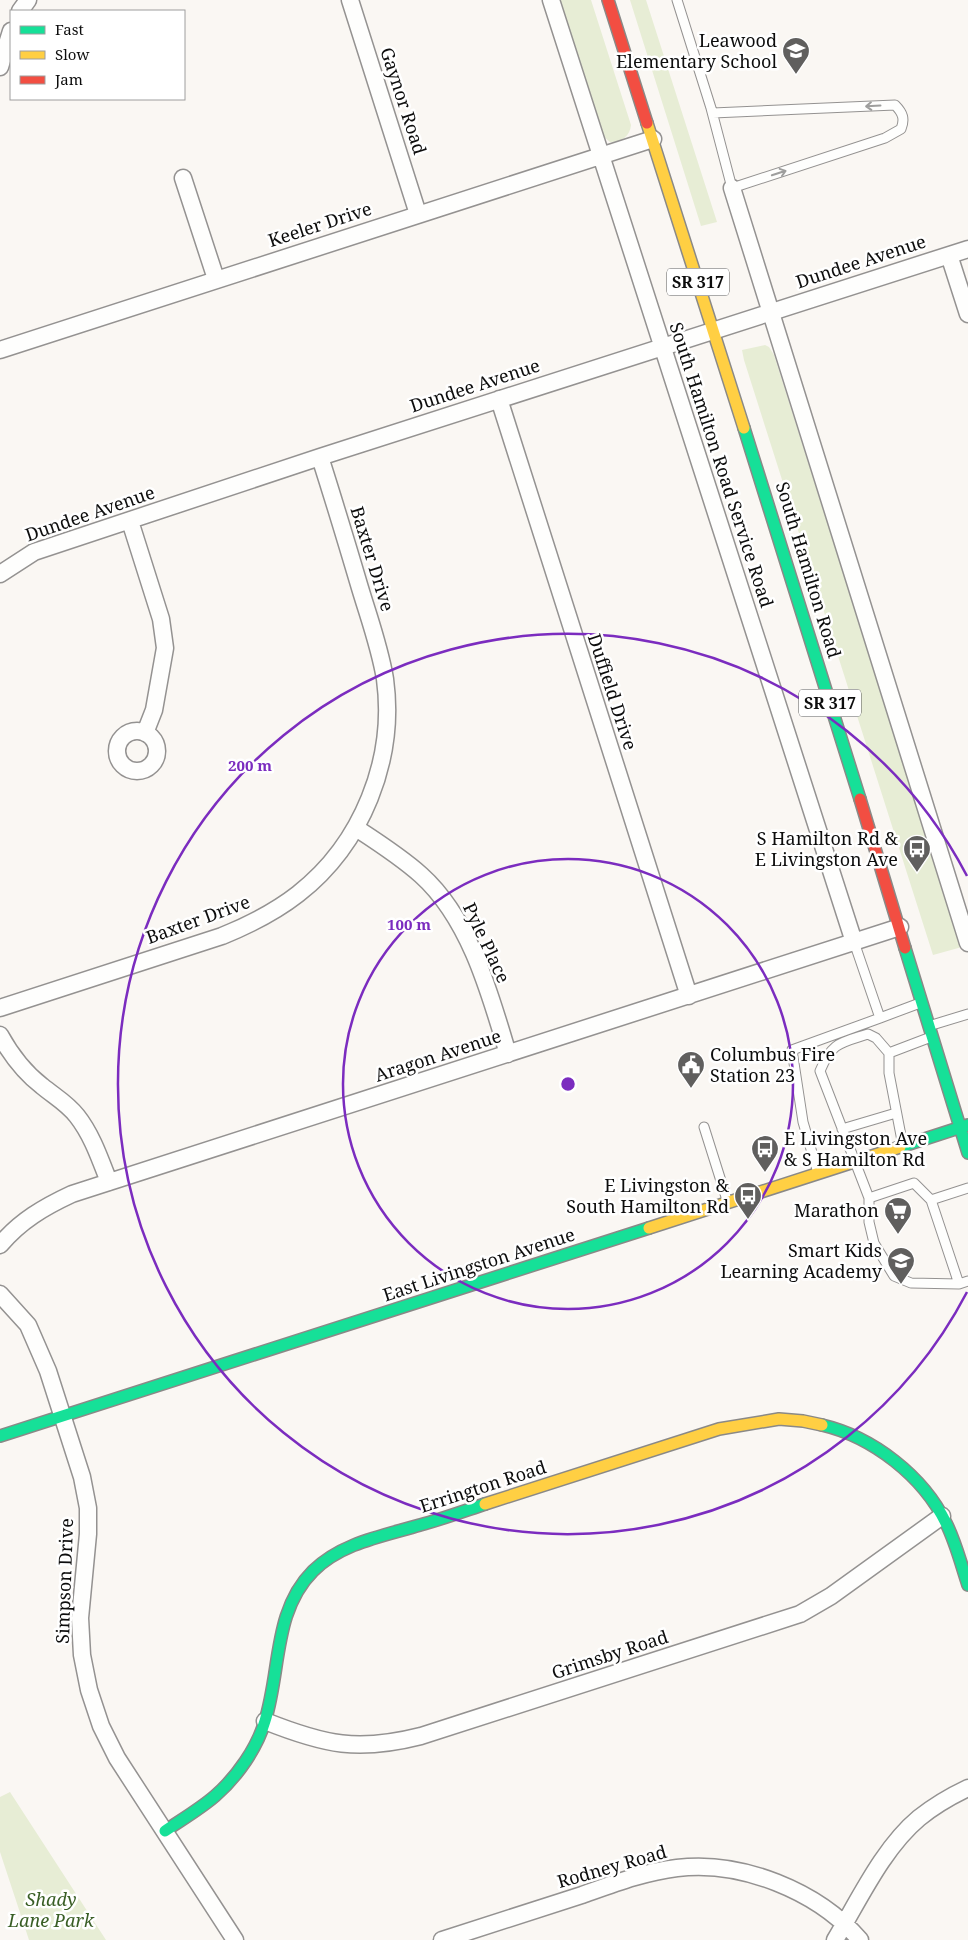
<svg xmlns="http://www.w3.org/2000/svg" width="968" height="1940" viewBox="0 0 968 1940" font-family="'Noto Serif',serif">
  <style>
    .green { fill: #e7edd5 }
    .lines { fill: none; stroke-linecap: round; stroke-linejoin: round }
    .lane-casing { stroke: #949291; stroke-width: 11 }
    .street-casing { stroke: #949291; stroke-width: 19 }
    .fast-casing { stroke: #8a8987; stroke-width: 14 }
    .slow-casing { stroke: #8a8987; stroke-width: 14 }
    .jam-casing { stroke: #8a8987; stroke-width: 14 }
    .lane { stroke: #fefefd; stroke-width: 9 }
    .street { stroke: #fefefd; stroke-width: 16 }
    .fast { stroke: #16e098; stroke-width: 11 }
    .slow { stroke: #ffcf43; stroke-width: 11 }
    .jam { stroke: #f24e42; stroke-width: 11 }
    .oneway { stroke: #9e9e9d }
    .ring { fill: none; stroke: #7b2cbf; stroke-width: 2.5 }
    .labels { text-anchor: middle; stroke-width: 5; stroke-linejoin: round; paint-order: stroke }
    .shield { fill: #fff; stroke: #565656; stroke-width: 1 }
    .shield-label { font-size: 16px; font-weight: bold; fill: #0d0d0d }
    .poi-label { font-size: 18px; fill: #0d0d0d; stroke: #fff; text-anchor: end }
    .street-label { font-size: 18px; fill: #0d0d0d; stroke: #fff }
    .park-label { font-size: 18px; font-style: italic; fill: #395e25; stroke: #fff }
    .centre { fill: #7b2cbf; stroke: #fff; stroke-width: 2.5 }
    .ring-label { font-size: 15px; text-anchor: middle; font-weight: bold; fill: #7b2cbf; stroke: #fff; stroke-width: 5; stroke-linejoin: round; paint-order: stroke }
  </style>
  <rect width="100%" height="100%" fill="#faf7f3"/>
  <path class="green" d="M 560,0 L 591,0 L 631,125 C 630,136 622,142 610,142 L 604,137 Z
    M 630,0 L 646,0 L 717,222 L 701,226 Z
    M 765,345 L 769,347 L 774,355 L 962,947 L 933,955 L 744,360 L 742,350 Z
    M 10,1792 L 106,1940 L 29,1940 L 0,1852 L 0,1797 Z"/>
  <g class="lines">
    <defs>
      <path id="lane" d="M 677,0 L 711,108 L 732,188 L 885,138 L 901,129 C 905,119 903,113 895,105 L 713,113
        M 854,942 L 880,1018 L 920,1003
        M 932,1025 L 968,1014
        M 889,1053 L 876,1038 L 868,1034 C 840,1043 832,1042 820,1071 L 869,1198 L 914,1183 L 931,1200
        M 704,1127 L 727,1200
        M 842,1129 L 896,1113
        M 903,1146 L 889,1073 L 889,1053 L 931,1037
        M 818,1173 L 803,1122 L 792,1050 L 880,1018
        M 968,1188 L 931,1200 L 959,1284 L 968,1281
        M 869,1198 L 869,1222 L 874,1243 L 894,1276 L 911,1283 L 959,1284"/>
      <path id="street" d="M 350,0 L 418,214
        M 551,0 L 854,942
        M 20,11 L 28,0
        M 0,67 L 11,31
        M 183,178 L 216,279
        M 732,188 L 968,943
        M 949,255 L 968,314
        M 0,350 L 653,139
        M 499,399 L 689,996
        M 130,521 L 161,619 L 165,648 L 154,710 L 145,733
        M 0,574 L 34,552 L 320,457 L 968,249
        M117 751a20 20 0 1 1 40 0a20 20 0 1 1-40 0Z
        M 356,828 C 379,843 401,857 421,875 C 470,919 490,994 508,1054
        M 0,1008 L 222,936 C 249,925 275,912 298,894 C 362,844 396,760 385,679 C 380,648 369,618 360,588 C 347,544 334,501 320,457
        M 0,1035 C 11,1055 24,1072 42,1086 C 54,1096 67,1103 77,1116 C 92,1135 100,1159 109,1182
        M 0,1245 C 20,1221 44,1207 72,1194 L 900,927
        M 0,1294 L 28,1325 L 48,1371 L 82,1477 L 88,1508 L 88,1534 L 80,1618 L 82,1655 L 89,1690 L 101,1726 L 117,1758 L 235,1940
        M 265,1721 C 325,1745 358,1752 421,1736 L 800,1614 L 831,1596 L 942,1516
        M 442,1940 C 489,1925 536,1910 582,1895 C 613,1884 644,1872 677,1868 C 741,1860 818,1891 860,1940
        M 835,1940 C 859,1900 883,1848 919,1818 C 934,1806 951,1796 968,1788"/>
      <path id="fast" d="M 744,428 L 860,799
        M 905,948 L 968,1153
        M 900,1147 L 968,1125
        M 822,1425 C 873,1437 923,1476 946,1523 C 956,1543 961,1564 968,1585
        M 0,1436 L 649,1228
        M 165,1831 C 181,1820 200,1809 215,1796 C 237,1777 257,1748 265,1721 C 281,1670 273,1611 313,1571 C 341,1543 383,1536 420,1525 C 442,1519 464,1511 485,1504"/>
      <path id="slow" d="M 647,123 L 744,428
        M 649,1228 L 900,1147
        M 485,1504 L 719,1429 L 779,1419 L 803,1421 L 822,1425"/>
      <path id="jam" d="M 608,0 L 647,123
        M 860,799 L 905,948"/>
    </defs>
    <use href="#lane" class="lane-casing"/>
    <use href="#street" class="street-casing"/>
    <use href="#fast" class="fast-casing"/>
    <use href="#slow" class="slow-casing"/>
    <use href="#jam" class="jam-casing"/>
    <use href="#lane" class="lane"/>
    <use href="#street" class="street"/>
    <use href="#fast" class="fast"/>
    <use href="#slow" class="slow"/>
    <use href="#jam" class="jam"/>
  </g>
  <defs><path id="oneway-shaft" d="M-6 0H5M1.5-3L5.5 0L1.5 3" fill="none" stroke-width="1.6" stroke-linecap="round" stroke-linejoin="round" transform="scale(1.25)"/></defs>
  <g class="oneway">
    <use href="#oneway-shaft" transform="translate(873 106) rotate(177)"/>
    <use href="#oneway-shaft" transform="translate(779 173) rotate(-18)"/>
  </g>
  <g class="ring">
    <circle cx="568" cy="1084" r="225"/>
    <path d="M967 1292A450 450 0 1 1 967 876"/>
  </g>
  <defs>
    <symbol id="school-pin" viewBox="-11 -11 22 30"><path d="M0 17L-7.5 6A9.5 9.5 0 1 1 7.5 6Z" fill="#605f5e" stroke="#fff"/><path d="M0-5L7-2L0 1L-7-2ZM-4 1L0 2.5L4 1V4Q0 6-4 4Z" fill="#fff"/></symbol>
    <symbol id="bus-pin" viewBox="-11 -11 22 30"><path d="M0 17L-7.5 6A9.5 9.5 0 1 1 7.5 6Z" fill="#605f5e" stroke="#fff"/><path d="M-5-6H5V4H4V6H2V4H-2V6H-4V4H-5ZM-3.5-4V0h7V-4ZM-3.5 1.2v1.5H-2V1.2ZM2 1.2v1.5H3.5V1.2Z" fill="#fff"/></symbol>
    <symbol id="civic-pin" viewBox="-11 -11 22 30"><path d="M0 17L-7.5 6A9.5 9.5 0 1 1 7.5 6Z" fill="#605f5e" stroke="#fff"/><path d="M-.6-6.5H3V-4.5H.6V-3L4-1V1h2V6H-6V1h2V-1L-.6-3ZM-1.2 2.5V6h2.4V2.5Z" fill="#fff"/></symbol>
    <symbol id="supermarket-pin" viewBox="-11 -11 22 30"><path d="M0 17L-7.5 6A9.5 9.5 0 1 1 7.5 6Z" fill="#605f5e" stroke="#fff"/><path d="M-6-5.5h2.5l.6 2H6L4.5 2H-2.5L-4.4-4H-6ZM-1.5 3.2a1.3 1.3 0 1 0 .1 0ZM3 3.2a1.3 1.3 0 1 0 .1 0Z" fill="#fff"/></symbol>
  </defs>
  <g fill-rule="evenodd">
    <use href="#school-pin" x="780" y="35" width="32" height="43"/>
    <use href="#bus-pin" x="901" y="833" width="32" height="43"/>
    <use href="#civic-pin" x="675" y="1049" width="32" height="43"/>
    <use href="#bus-pin" x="749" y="1133" width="32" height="43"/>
    <use href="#bus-pin" x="732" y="1180" width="32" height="43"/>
    <use href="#supermarket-pin" x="882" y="1195" width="32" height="43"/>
    <use href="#school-pin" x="885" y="1245" width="32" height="43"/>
  </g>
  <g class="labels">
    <g class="shield">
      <rect x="667" y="268.5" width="62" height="27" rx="4"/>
      <rect x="799" y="689.5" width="62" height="27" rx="4"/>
    </g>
    <g class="shield-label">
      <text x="698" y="288">SR 317</text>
      <text x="830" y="709">SR 317</text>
    </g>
    <g class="poi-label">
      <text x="777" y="47">Leawood<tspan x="777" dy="21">Elementary School</tspan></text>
      <text x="898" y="845">S Hamilton Rd &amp;<tspan x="898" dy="21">E Livingston Ave</tspan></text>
      <text x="710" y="1061" text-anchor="start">Columbus Fire<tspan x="710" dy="21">Station 23</tspan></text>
      <text x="784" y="1145" text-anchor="start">E Livingston Ave<tspan x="784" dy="21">&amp; S Hamilton Rd</tspan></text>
      <text x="729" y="1192">E Livingston &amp;<tspan x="729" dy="21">South Hamilton Rd</tspan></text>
      <text x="879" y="1217">Marathon</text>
      <text x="882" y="1257">Smart Kids<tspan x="882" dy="21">Learning Academy</tspan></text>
    </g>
    <g class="street-label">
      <text transform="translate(403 101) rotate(72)" y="6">Gaynor Road</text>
      <text transform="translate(320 225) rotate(-18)" y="6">Keeler Drive</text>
      <text transform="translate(861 262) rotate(-18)" y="6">Dundee Avenue</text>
      <text transform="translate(475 386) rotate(-18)" y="6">Dundee Avenue</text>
      <text transform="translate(721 465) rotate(72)" y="6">South Hamilton Road Service Road</text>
      <text transform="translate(90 514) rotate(-19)" y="6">Dundee Avenue</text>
      <text transform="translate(372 559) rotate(73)" y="6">Baxter Drive</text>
      <text transform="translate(808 570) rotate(73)" y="6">South Hamilton Road</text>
      <text transform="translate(612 692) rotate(72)" y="6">Duffield Drive</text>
      <text transform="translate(198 920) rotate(-20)" y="6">Baxter Drive</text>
      <text transform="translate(486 943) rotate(65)" y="6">Pyle Place</text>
      <text transform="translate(438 1056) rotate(-18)" y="6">Aragon Avenue</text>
      <text transform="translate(479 1265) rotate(-18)" y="6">East Livingston Avenue</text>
      <text transform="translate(483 1487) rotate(-18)" y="6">Errington Road</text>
      <text transform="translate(65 1581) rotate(-88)" y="6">Simpson Drive</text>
      <text transform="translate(610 1655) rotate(-18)" y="6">Grimsby Road</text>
      <text transform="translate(612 1867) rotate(-16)" y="6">Rodney Road</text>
    </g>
    <g class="park-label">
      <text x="51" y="1906">Shady<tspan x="51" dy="21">Lane Park</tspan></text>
    </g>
  </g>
  <circle cx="568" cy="1084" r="8" class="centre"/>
  <g class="ring-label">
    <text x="250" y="771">200 m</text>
    <text x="409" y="930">100 m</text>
  </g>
  <rect x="10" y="10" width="175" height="90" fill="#ffffff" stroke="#9e9e9e"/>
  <rect x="20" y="26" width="25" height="8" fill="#16e098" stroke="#9e9e9e"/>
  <text x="55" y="35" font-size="15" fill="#0d0d0d">Fast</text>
  <rect x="20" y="51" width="25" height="8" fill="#ffcf43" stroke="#9e9e9e"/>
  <text x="55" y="60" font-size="15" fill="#0d0d0d">Slow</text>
  <rect x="20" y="76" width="25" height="8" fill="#f24e42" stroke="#9e9e9e"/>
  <text x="55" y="85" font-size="15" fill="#0d0d0d">Jam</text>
</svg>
